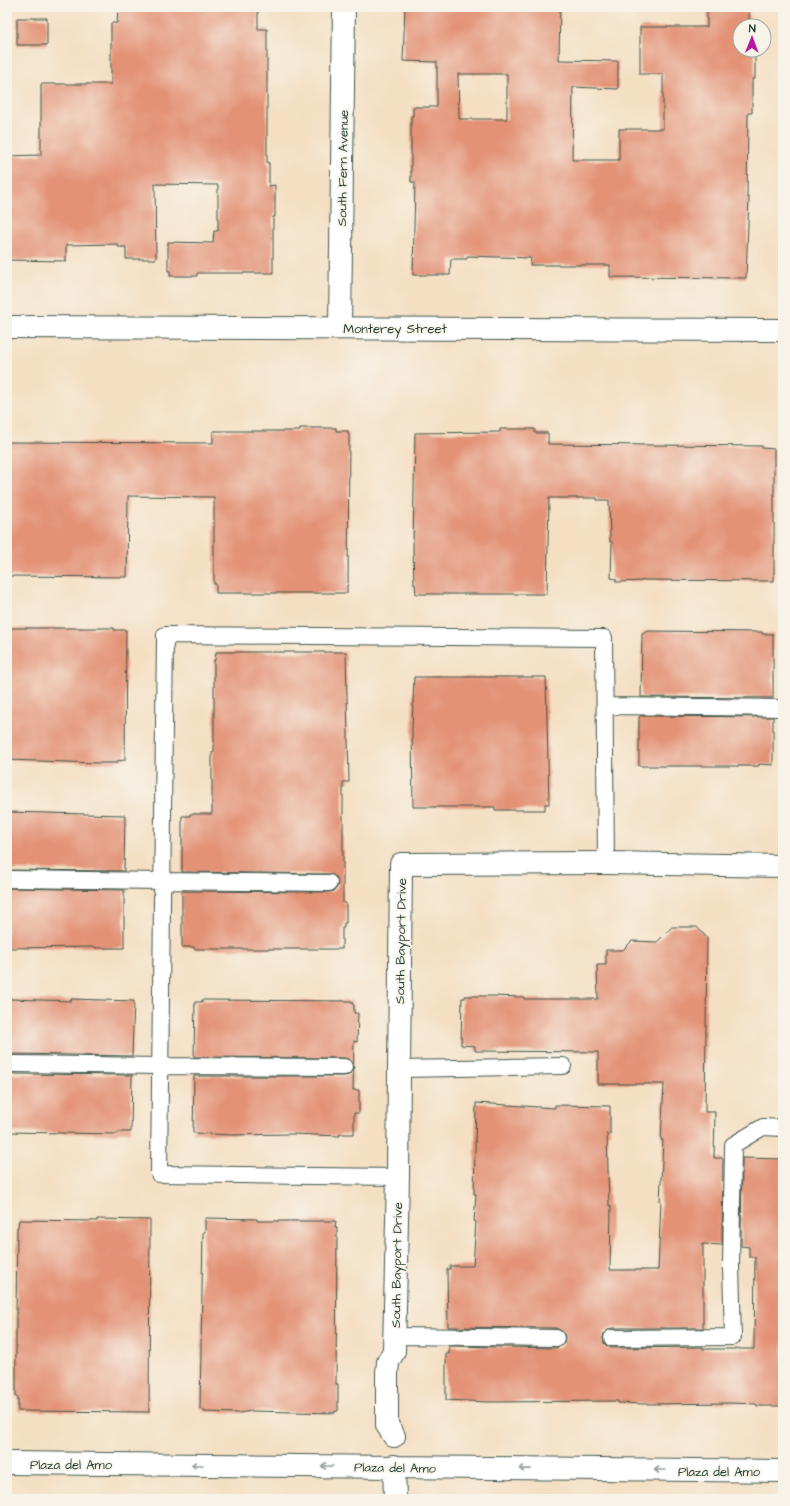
<svg xmlns="http://www.w3.org/2000/svg" width="790" height="1506" viewBox="0 0 790 1506" font-family="'Architects Daughter',sans-serif">
  <style>
    .building { fill: #e39276; fill-rule: evenodd }
    .lines { fill: none; stroke-linecap: round; stroke-linejoin: round }
    .service-casing { stroke: #3f5549; stroke-width: 18 }
    .minor-casing { stroke: #3f5549; stroke-width: 24 }
    .tertiary-casing { stroke: #3f5549; stroke-width: 24 }
    .secondary-casing { stroke: #3f5549; stroke-width: 24 }
    .service { stroke: #fff; stroke-width: 16 }
    .minor { stroke: #fff; stroke-width: 22 }
    .tertiary { stroke: #fff; stroke-width: 22 }
    .secondary { stroke: #fff; stroke-width: 22 }
    .oneway { stroke: #8f9e9a }
    .labels { text-anchor: middle; stroke-width: 3.5; stroke-linejoin: round; paint-order: stroke }
    .street-label { font-size: 13px; fill: #1f3d34; stroke: #f7f3e8 }
  </style>
  <rect width="100%" height="100%" fill="#f7f3e8"/>
  <filter id="ink" filterUnits="userSpaceOnUse"><feTurbulence type="fractalNoise" baseFrequency=".025" numOctaves="2"/><feDisplacementMap in="SourceGraphic" scale="8" xChannelSelector="R" yChannelSelector="G"/><feConvolveMatrix kernelMatrix="1 2 1 2 8 2 1 2 1" color-interpolation-filters="sRGB"/></filter>
  <filter id="wash" filterUnits="userSpaceOnUse"><feTurbulence type="fractalNoise" baseFrequency=".012" numOctaves="4" result="noise"/><feDisplacementMap in="SourceGraphic" scale="16" xChannelSelector="R" yChannelSelector="G"/><feGaussianBlur stdDeviation="0.9" result="paint"/><feColorMatrix in="noise" values="0 0 0 0 0 0 0 0 0 0 0 0 0 0 0 0 0 1.4 0 .05"/><feComposite in="paint" operator="in"/></filter>
  <g filter="url(#wash)">
    <rect width="100%" height="100%" fill="#f4dfc3"/>
    <g id="blocks">
      <path class="building" d="M 118,7 L 258,7 L 258,29 L 267,29 L 267,163 L 269,163 L 269,186 L 275,185 L 275,217 L 273,217 L 273,273 L 197,273 L 197,276 L 170,276 L 170,271 L 168,271 L 168,242 L 213,243 L 214,231 L 218,231 L 218,185 L 155,184 L 156,259 L 126,259 L 126,247 L 118,247 L 118,244 L 66,245 L 66,261 L 7,260 L 7,156 L 41,155 L 41,84 L 111,84 L 111,23 L 117,23 Z
        M 405,7 L 560,7 L 559,60 L 618,61 L 618,89 L 573,87 L 572,160 L 619,160 L 619,129 L 663,129 L 663,74 L 640,74 L 640,27 L 707,27 L 707,7 L 749,7 L 749,26 L 740,26 L 740,50 L 755,50 L 755,79 L 752,79 L 752,113 L 748,113 L 747,197 L 749,197 L 746,278 L 610,277 L 610,265 L 530,265 L 531,258 L 467,256 L 467,259 L 451,259 L 450,275 L 413,275 L 415,182 L 411,182 L 411,116 L 413,116 L 413,107 L 437,107 L 437,62 L 403,61 ZM 458,74 L 507,74 L 507,119 L 459,119 Z
        M 17,18 L 47,18 L 47,45 L 17,45 Z
        M 300,428 L 336,428 L 336,431 L 348,431 L 348,434 L 349,434 L 348,585 L 347,585 L 347,593 L 216,593 L 216,584 L 214,584 L 214,497 L 128,496 L 127,577 L 7,576 L 7,442 L 213,443 L 213,431 L 300,431 Z
        M 500,429 L 535,429 L 535,433 L 548,433 L 548,444 L 762,446 L 762,448 L 774,449 L 774,581 L 642,580 L 642,581 L 616,582 L 616,579 L 611,578 L 612,542 L 610,542 L 609,500 L 597,500 L 597,498 L 549,498 L 547,594 L 416,594 L 415,584 L 414,584 L 413,548 L 415,433 L 500,432 Z
        M 9,628 L 114,628 L 114,630 L 126,630 L 125,760 L 117,761 L 117,763 L 98,763 L 7,760 L 7,629 Z
        M 645,631 L 762,632 L 762,634 L 773,634 L 773,698 L 641,697 L 642,633 L 645,633 Z
        M 216,652 L 346,652 L 349,782 L 343,782 L 343,903 L 346,903 L 346,923 L 344,923 L 344,928 L 342,928 L 342,949 L 194,949 L 194,947 L 182,947 L 182,891 L 329,892 L 334,891 L 337,887 L 338,884 L 337,878 L 333,875 L 329,874 L 182,872 L 182,816 L 190,816 L 190,814 L 212,814 L 212,752 L 214,752 L 214,660 L 215,660 Z
        M 414,677 L 546,677 L 549,804 L 545,804 L 545,810 L 495,810 L 495,807 L 413,807 L 412,729 Z
        M 641,716 L 773,717 L 773,765 L 759,764 L 759,766 L 639,766 L 639,717 Z
        M 7,812 L 125,815 L 124,871 L 7,870 Z
        M 7,888 L 124,890 L 124,948 L 96,948 L 96,947 L 7,948 Z
        M 672,927 L 697,927 L 707,938 L 705,1112 L 715,1112 L 714,1158 L 723,1158 L 722,1245 L 703,1244 L 703,1328 L 612,1328 L 608,1330 L 604,1333 L 603,1338 L 604,1343 L 607,1346 L 612,1348 L 703,1347 L 703,1349 L 754,1349 L 755,1257 L 749,1257 L 749,1247 L 741,1246 L 742,1158 L 783,1159 L 783,1406 L 757,1406 L 756,1404 L 731,1403 L 645,1404 L 618,1403 L 618,1401 L 488,1402 L 446,1400 L 446,1354 L 449,1354 L 449,1346 L 556,1348 L 561,1346 L 564,1343 L 565,1338 L 564,1333 L 560,1330 L 556,1328 L 448,1327 L 447,1269 L 450,1269 L 450,1266 L 473,1266 L 476,1222 L 474,1221 L 476,1194 L 474,1194 L 476,1103 L 555,1108 L 555,1105 L 610,1106 L 610,1134 L 607,1133 L 609,1206 L 611,1206 L 610,1270 L 658,1270 L 661,1201 L 660,1201 L 663,1140 L 661,1140 L 664,1084 L 598,1084 L 598,1052 L 475,1051 L 475,1046 L 461,1045 L 462,998 L 465,998 L 465,996 L 492,996 L 524,997 L 524,999 L 598,999 L 597,965 L 606,965 L 606,950 L 623,950 L 632,941 L 657,942 Z
        M 10,999 L 71,1001 L 71,999 L 134,1001 L 132,1056 L 14,1054 L 7,1058 L 7,1000 L 10,1000 Z
        M 202,1000 L 352,1001 L 352,1004 L 354,1005 L 354,1013 L 358,1013 L 357,1042 L 354,1041 L 353,1090 L 359,1090 L 359,1113 L 354,1113 L 354,1134 L 340,1134 L 340,1136 L 293,1134 L 231,1135 L 193,1133 L 194,1076 L 344,1076 L 349,1075 L 352,1072 L 353,1067 L 352,1062 L 348,1059 L 344,1058 L 194,1057 L 195,1002 L 202,1002 Z
        M 7,1070 L 14,1074 L 132,1075 L 131,1132 L 118,1132 L 117,1134 L 7,1132 Z
        M 205,1218 L 257,1219 L 257,1221 L 336,1221 L 335,1227 L 337,1227 L 336,1384 L 338,1384 L 338,1411 L 335,1411 L 335,1413 L 251,1411 L 239,1413 L 204,1412 L 204,1410 L 200,1409 L 203,1232 L 205,1232 Z
        M 97,1219 L 150,1220 L 149,1412 L 18,1411 L 18,1397 L 16,1397 L 16,1318 L 17,1227 L 18,1227 L 19,1220 L 97,1221 Z"/>
    </g>
  </g>
  <g filter="url(#ink)">
    <use href="#blocks" fill-opacity="0" stroke="#3f5549" stroke-width="1"/>
    <g class="lines">
      <defs>
        <path id="service" d="M 605,706 L 783,708
          M 9,879 L 329,883
          M 14,1064 L 160,1066 L 344,1067
          M 399,1069 L 563,1066
          M 398,1177 L 159,1174 L 165,635 L 604,638 L 606,863
          M 394,1336 L 556,1338
          M 612,1338 L 733,1337 L 731,1266 L 733,1145 L 763,1127 L 783,1128"/>
        <path id="minor" d="M 340,328 L 344,7
          M 394,1436 L 387,1425 L 387,1373 L 388,1362 L 394,1351 L 398,1177 L 401,864 L 606,863 L 783,866"/>
        <path id="tertiary" d="M 7,327 L 783,330"/>
        <path id="secondary" d="M 7,1463 L 783,1471
          M 394,1466 L 395,1499"/>
      </defs>
      <use href="#service" class="service-casing"/>
      <use href="#minor" class="minor-casing"/>
      <use href="#tertiary" class="tertiary-casing"/>
      <use href="#secondary" class="secondary-casing"/>
      <use href="#service" class="service"/>
      <use href="#minor" class="minor"/>
      <use href="#tertiary" class="tertiary"/>
      <use href="#secondary" class="secondary"/>
    </g>
    <defs><path id="oneway-shaft" d="M-6 0H5M1.5-3L5.5 0L1.5 3" fill="none" stroke-width="1.6" stroke-linecap="round" stroke-linejoin="round"/></defs>
    <g class="oneway">
      <use href="#oneway-shaft" transform="translate(197 1465) rotate(-180)"/>
      <use href="#oneway-shaft" transform="translate(327 1466) rotate(-180)"/>
      <use href="#oneway-shaft" transform="translate(525 1469) rotate(-179)"/>
      <use href="#oneway-shaft" transform="translate(660 1470) rotate(-180)"/>
    </g>
  </g>
  <g class="labels">
    <g class="street-label">
      <text transform="translate(342 168) rotate(-89)" y="5">South Fern Avenue</text>
      <text x="395" y="333">Monterey Street</text>
      <text transform="translate(400 941) rotate(-89)" y="5">South Bayport Drive</text>
      <text transform="translate(396 1265) rotate(-89)" y="5">South Bayport Drive</text>
      <text x="71" y="1469">Plaza del Amo</text>
      <text transform="translate(395 1467) rotate(1)" y="5">Plaza del Amo</text>
      <text x="719" y="1476">Plaza del Amo</text>
    </g>
  </g>
  <rect width="790" height="1506" fill="none" stroke="#f7f3e8" stroke-width="24"/>
  <g transform="translate(752 38) rotate(1)"><circle r="19" fill="#f7f3e8" stroke="#a1aaa0"/>
  <path d="M0-3L7 15L0 10L-7 15Z" fill="#b5179e"/>
  <text y="-6" font-size="11" font-weight="bold" text-anchor="middle" fill="#1f3d34">N</text>
  </g>
</svg>
